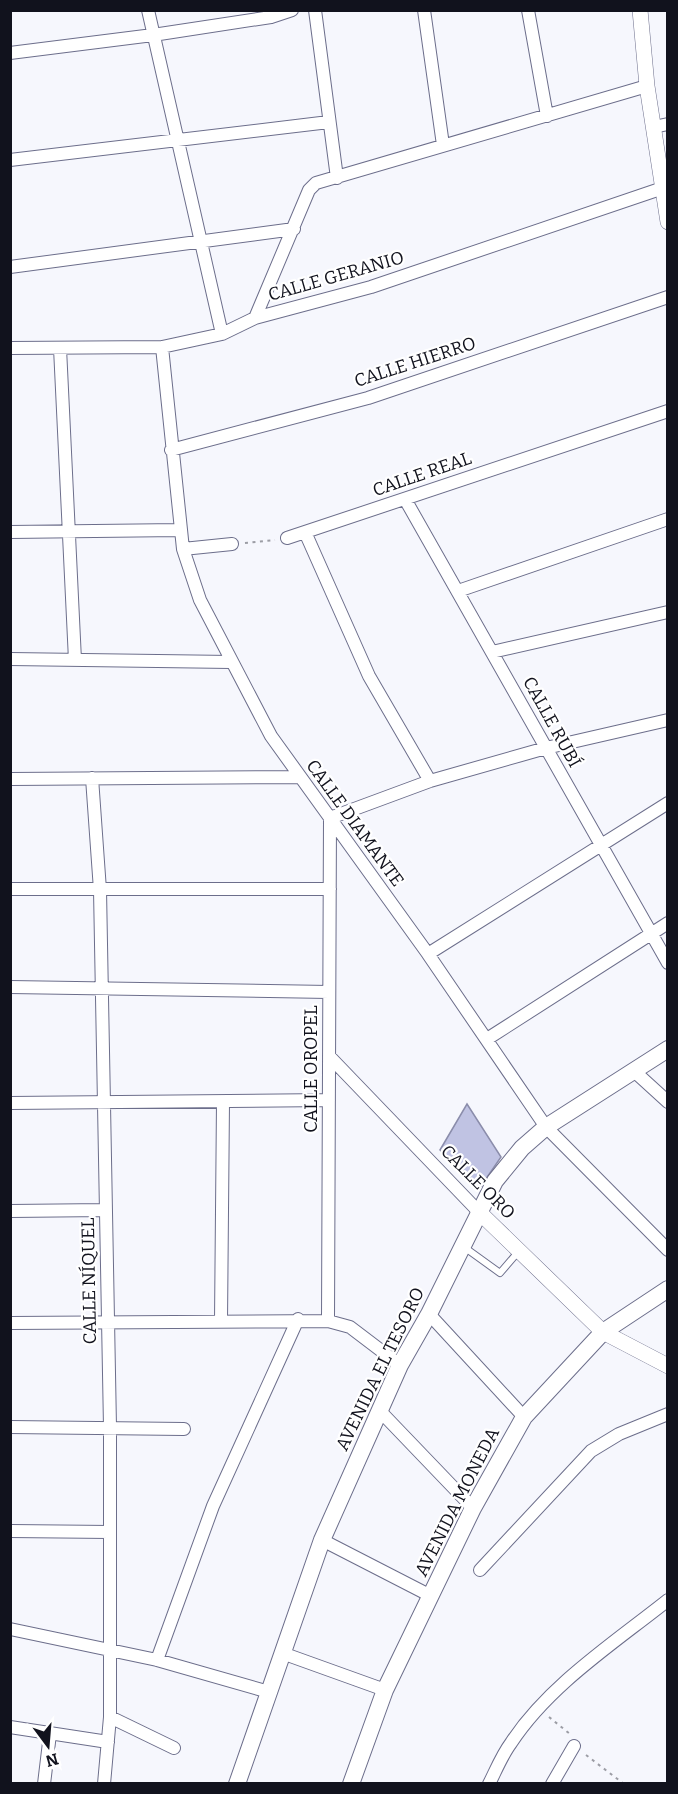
<svg xmlns="http://www.w3.org/2000/svg" width="678" height="1794" viewBox="0 0 678 1794" font-family="Bitter,serif">
  <style>
    .building { fill: #c0c3e3; stroke: #8b8dab; stroke-width: 1.5 }
    .lines { fill: none; stroke-linecap: round; stroke-linejoin: round }
    .service-casing { stroke: #6c6e8b; stroke-width: 8 }
    .minor-casing { stroke: #6c6e8b; stroke-width: 14 }
    .tertiary-casing { stroke: #6c6e8b; stroke-width: 16 }
    .secondary-casing { stroke: #6c6e8b; stroke-width: 18 }
    .path { stroke: #9c9da5; stroke-width: 2; stroke-dasharray: 3 4.5; stroke-linecap: butt }
    .service { stroke: #fff; stroke-width: 6 }
    .minor { stroke: #fff; stroke-width: 12 }
    .tertiary { stroke: #fff; stroke-width: 15 }
    .secondary { stroke: #fff; stroke-width: 16 }
    .labels { text-anchor: middle; stroke-width: 4.5; stroke-linejoin: round; paint-order: stroke }
    .street-label { font-size: 18px; fill: #11121d; stroke: #fff }
  </style>
  <rect width="100%" height="100%" fill="#f6f7fd"/>
  <path class="building" d="M 467,1104 L 501,1157 L 479,1189 L 440,1150 Z"/>
  <g class="lines">
    <defs>
      <path id="service" d="M 464,1247 L 500,1273 L 519,1251"/>
      <path id="minor" d="M 148,10 L 222,334
        M 315,10 L 337,178
        M 424,10 L 443,145
        M 528,10 L 547,116
        M 10,53 L 153,35 L 271,17 L 292,10
        M 654,127 L 668,124
        M 10,160 L 329,122
        M 10,267 L 294,229
        M 255,318 L 309,190 L 316,183 L 647,86
        M 162,347 L 183,549 L 200,600 L 271,736 L 428,954 L 546,1127 L 668,1250
        M 10,348 L 162,347 L 222,334 L 255,318 L 371,287 L 663,188
        M 60,348 L 75,660
        M 171,450 L 368,398 L 668,297
        M 405,499 L 668,963
        M 10,532 L 179,530
        M 305,532 L 369,676 L 430,781
        M 287,538 L 668,411
        M 183,549 L 232,544
        M 458,591 L 668,519
        M 492,652 L 668,612
        M 10,659 L 231,662
        M 92,778 L 100,890 L 110,1427 L 110,1717 L 104,1784
        M 10,779 L 300,777
        M 10,889 L 330,889
        M 428,954 L 668,803
        M 10,987 L 329,992
        M 487,1039 L 668,923
        M 329,1056 L 478,1211
        M 634,1071 L 668,1102
        M 10,1103 L 329,1100
        M 10,1211 L 105,1210
        M 429,1314 L 524,1417
        M 221,1321 L 223,1102
        M 328,1321 L 330,818 L 430,781 L 546,748 L 668,720
        M 10,1323 L 328,1321 L 350,1327 L 400,1365
        M 379,1410 L 473,1508
        M 10,1427 L 184,1429
        M 10,1531 L 110,1532
        M 322,1540 L 431,1596
        M 480,1570 L 591,1451 L 619,1434 L 668,1414
        M 10,1629 L 157,1660 L 269,1692
        M 282,1653 L 385,1690
        M 157,1660 L 213,1506 L 298,1319
        M 110,1717 L 174,1748
        M 10,1727 L 108,1742
        M 44,1784 L 50,1734
        M 489,1784 C 496,1770 502,1755 511,1743 C 549,1685 614,1643 668,1600
        M 552,1784 L 574,1746"/>
      <path id="tertiary" d="M 640,10 L 647,86 L 668,222
        M 478,1211 L 603,1332 L 668,1366"/>
      <path id="secondary" d="M 237,1784 L 322,1540 L 400,1365 L 429,1314 L 495,1181 L 522,1148 L 546,1127 L 668,1049
        M 351,1784 L 385,1690 L 473,1508 L 524,1417 L 603,1332 L 668,1289"/>
    </defs>
    <use href="#service" class="service-casing"/>
    <use href="#minor" class="minor-casing"/>
    <use href="#tertiary" class="tertiary-casing"/>
    <use href="#secondary" class="secondary-casing"/>
    <path class="path" d="M 245,543 L 275,540
      M 549,1717 L 570,1734
      M 586,1755 L 624,1784"/>
    <use href="#service" class="service"/>
    <use href="#minor" class="minor"/>
    <use href="#tertiary" class="tertiary"/>
    <use href="#secondary" class="secondary"/>
  </g>
  <g class="labels">
    <g class="street-label">
      <text transform="translate(336 276) rotate(-16)" y="6">CALLE GERANIO</text>
      <text transform="translate(415 362) rotate(-18)" y="6">CALLE HIERRO</text>
      <text transform="translate(422 474) rotate(-19)" y="6">CALLE REAL</text>
      <text transform="translate(552 722) rotate(61)" y="6">CALLE RUBÍ</text>
      <text transform="translate(355 823) rotate(54)" y="6">CALLE DIAMANTE</text>
      <text transform="translate(311 1069) rotate(-90)" y="6">CALLE OROPEL</text>
      <text transform="translate(478 1182) rotate(45)" y="6">CALLE ORO</text>
      <text transform="translate(89 1281) rotate(-91)" y="6">CALLE NÍQUEL</text>
      <text transform="translate(380 1369) rotate(-64)" y="6">AVENIDA EL TESORO</text>
      <text transform="translate(457 1502) rotate(-63)" y="6">AVENIDA MONEDA</text>
    </g>
  </g>
  <rect width="678" height="1794" fill="none" stroke="#11121d" stroke-width="24"/>
  <g transform="translate(48 1746) rotate(164)" stroke="#ffffff" stroke-width="4.5" paint-order="stroke">
  <path d="M0-4.5L10 22L0 15L-10 22Z" fill="#11121d"/>
  <text y="-9" font-size="16" font-weight="bold" text-anchor="middle" fill="#11121d">N</text>
  </g>
</svg>
